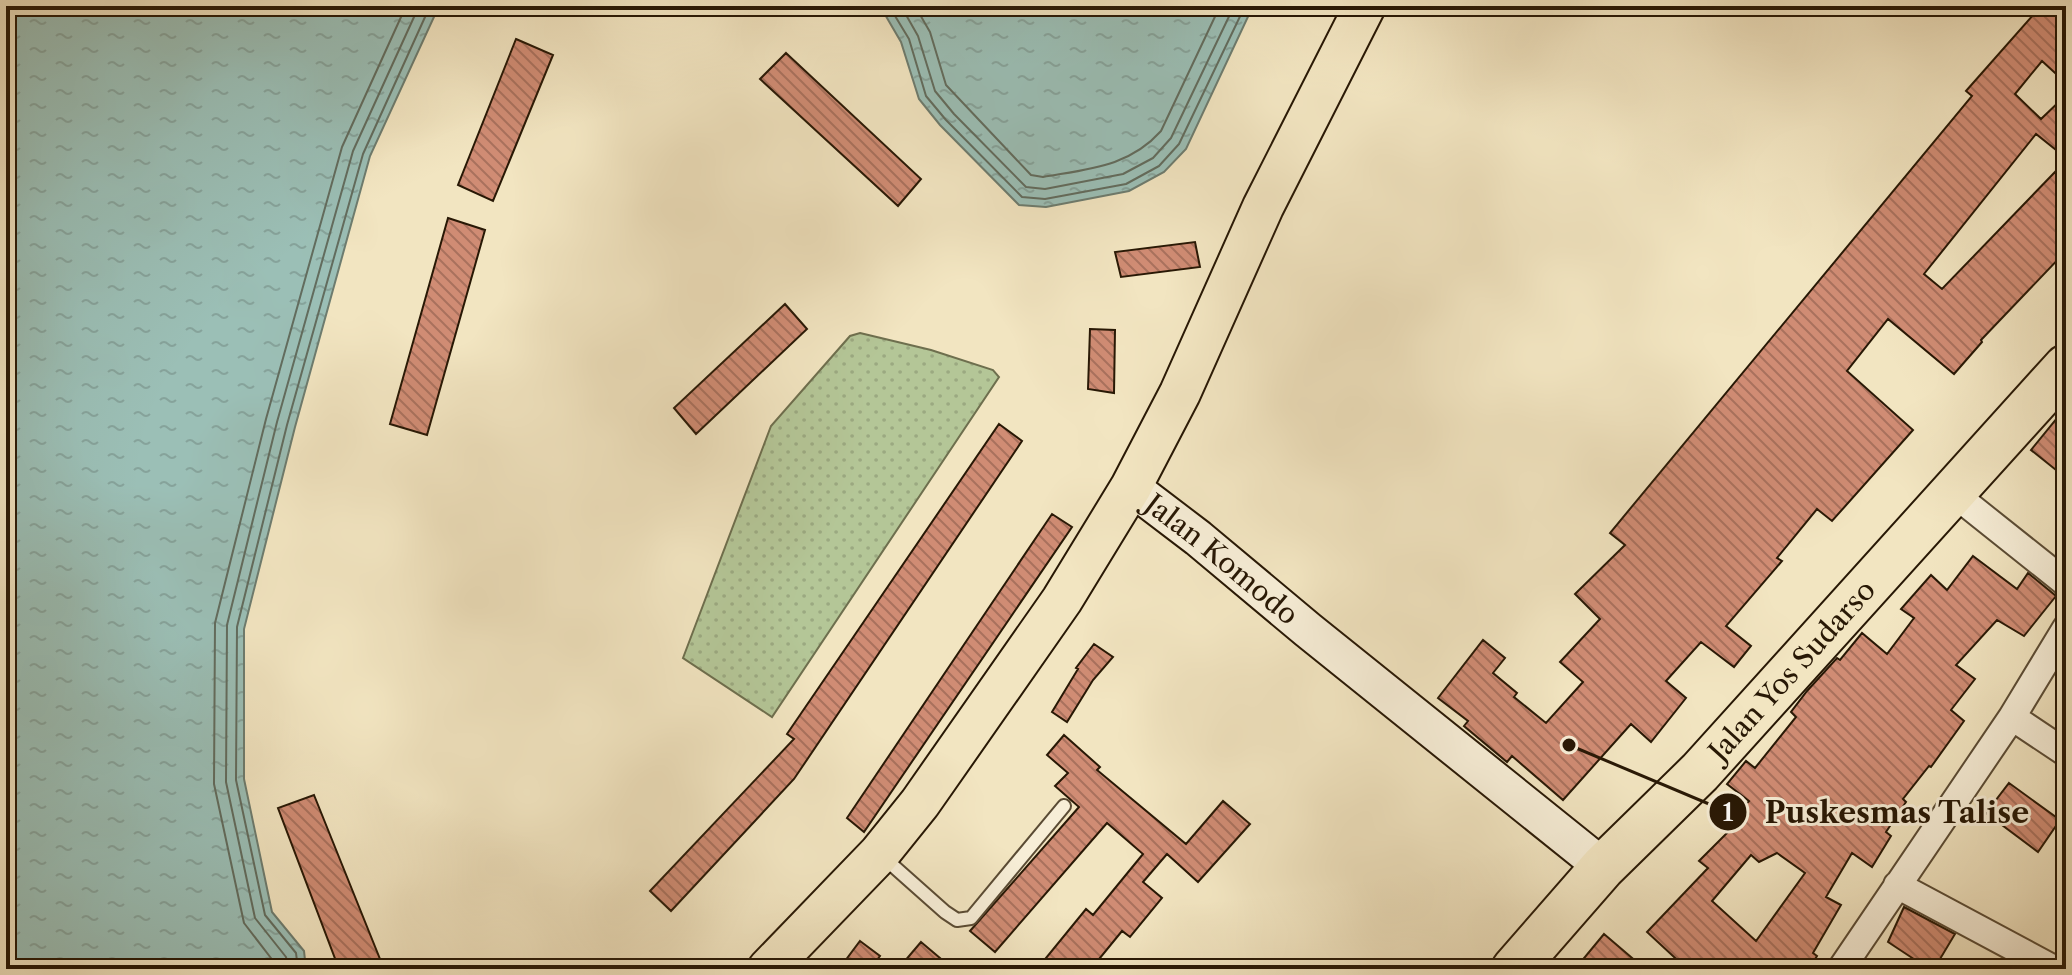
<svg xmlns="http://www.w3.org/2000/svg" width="2072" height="975" viewBox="0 0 2072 975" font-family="'Libre Caslon Text',serif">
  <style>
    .park { fill: url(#park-dots); stroke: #6e6f4e; stroke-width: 2 }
    .water { fill: url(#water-ripples); stroke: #6d7c6f; stroke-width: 2 }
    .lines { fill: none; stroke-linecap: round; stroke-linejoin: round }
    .shore { stroke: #626c5e; stroke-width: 2 }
    .building { fill: url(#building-back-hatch); stroke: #281805; stroke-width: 2; fill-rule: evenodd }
    .lane-casing { stroke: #5a4b34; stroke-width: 16 }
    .street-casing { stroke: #5a4b34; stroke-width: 30 }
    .secondary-casing { stroke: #281805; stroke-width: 40 }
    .primary-casing { stroke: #281805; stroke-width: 44 }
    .highway-casing { stroke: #281805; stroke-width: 48 }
    .lane { stroke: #f7eed7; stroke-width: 12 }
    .street { stroke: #f7eed7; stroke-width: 26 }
    .secondary { stroke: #f7eed7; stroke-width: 36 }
    .primary { stroke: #f2e5c1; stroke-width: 40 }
    .highway { stroke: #f2e5c1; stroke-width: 44 }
    .labels { text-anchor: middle; stroke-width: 6; stroke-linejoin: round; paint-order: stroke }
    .street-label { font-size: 28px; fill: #281805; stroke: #f7eed7 }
    .leader { fill: none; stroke: #281805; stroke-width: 3 }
    .callout-dot { fill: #281805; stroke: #f7eed7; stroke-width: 3 }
    .mark-label { font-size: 24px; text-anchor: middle; font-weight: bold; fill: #fff }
    .callout-label { font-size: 30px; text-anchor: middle; font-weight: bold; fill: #281805; stroke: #f7eed7; stroke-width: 6; stroke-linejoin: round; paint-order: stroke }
  </style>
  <defs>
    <pattern id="park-dots" width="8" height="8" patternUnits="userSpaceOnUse" patternTransform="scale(2)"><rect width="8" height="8" fill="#b4c697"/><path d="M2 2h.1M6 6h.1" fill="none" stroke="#9ba981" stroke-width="1.8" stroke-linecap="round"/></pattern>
    <pattern id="water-ripples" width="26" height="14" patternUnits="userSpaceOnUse" patternTransform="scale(2)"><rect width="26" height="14" fill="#9bbfb6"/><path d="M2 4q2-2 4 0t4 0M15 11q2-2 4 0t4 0" fill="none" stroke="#86a39b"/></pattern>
    <pattern id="building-back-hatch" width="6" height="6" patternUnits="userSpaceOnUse" patternTransform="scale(2)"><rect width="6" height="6" fill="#d08c74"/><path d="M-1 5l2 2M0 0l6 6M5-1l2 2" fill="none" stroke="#a9715d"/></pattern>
  </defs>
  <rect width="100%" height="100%" fill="#f2e5c1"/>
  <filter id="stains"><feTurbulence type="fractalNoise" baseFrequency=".0025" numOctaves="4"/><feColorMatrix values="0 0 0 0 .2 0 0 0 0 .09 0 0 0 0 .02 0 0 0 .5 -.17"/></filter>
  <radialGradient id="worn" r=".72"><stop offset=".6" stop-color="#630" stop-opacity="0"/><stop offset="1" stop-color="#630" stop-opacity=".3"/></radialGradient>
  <path class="park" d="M 860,333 L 931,350 L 993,370 L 999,377 L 772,717 L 683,658 L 771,426 L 850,336 Z"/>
  <path class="water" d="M 6,6 L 439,6 L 370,156 L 295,427 L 244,629 L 244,779 L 272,912 L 304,951 L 306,969 L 6,969 Z
    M 880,6 L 1253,6 L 1186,149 L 1164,172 L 1129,191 L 1046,207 L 1019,205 L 940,125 L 919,99 L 901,42 Z"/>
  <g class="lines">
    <path class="shore" d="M 889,6 L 909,39 L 926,96 L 946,120 L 1022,197 L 1045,199 L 1126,184 L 1159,166 L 1179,144 L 1245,6
      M 901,6 L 918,36 L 935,91 L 954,114 L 1026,187 L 1045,189 L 1123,174 L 1153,158 L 1171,138 L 1234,6
      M 915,6 L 930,32 L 946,85 L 1031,175 L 1043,177 C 1088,169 1129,167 1161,131 L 1220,6
      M 276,969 L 274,962 L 244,923 L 214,784 L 215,623 L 266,419 L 342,147 L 406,6
      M 288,969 L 286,957 L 255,918 L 226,782 L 227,625 L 277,422 L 353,151 L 419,6
      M 298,969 L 296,953 L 265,915 L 236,780 L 237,627 L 287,425 L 363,154 L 430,6"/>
  </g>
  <path class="building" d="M 2041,6 L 2066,6 L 2066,83 L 2042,61 L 2015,94 L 2041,119 L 2066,95 L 2066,158 L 2036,134 L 1924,274 L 1942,289 L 2055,172 L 2066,182 L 2066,251 L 1981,340 L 1982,342 L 1954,374 L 1888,319 L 1847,371 L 1913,430 L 1832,521 L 1817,509 L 1777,558 L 1782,561 L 1726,626 L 1751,646 L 1734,667 L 1701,642 L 1666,681 L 1686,698 L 1651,742 L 1631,724 L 1563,800 L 1512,756 L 1507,762 L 1464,726 L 1468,721 L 1438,698 L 1483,640 L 1505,658 L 1493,673 L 1517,693 L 1514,697 L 1546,723 L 1583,682 L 1560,662 L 1600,619 L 1575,594 L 1625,545 L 1610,533 L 1972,96 L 1966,91 Z
    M 516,39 L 553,55 L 493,201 L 458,185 Z
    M 786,53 L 921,179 L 898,206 L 760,79 Z
    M 448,218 L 485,230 L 427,435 L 390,424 Z
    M 1195,242 L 1200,267 L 1121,277 L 1115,252 Z
    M 785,304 L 807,329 L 696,434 L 674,408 Z
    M 1090,329 L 1115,330 L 1114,393 L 1088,389 Z
    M 2066,407 L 2066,478 L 2031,450 Z
    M 999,424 L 1022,441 L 794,779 L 671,911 L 650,891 L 794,739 L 787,734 Z
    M 1052,514 L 1072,527 L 864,832 L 847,818 Z
    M 1973,556 L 2017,589 L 2028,573 L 2056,596 L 2024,636 L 1997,620 L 1956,665 L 1975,679 L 1951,710 L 1964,721 L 1931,767 L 1929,766 L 1903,799 L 1906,802 L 1886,832 L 1891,836 L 1872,867 L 1852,853 L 1826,897 L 1841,905 L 1813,953 L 1817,956 L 1809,969 L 1687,969 L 1647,932 L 1708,868 L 1699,861 L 1727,833 L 1722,828 L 1749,801 L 1727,784 L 1746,761 L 1755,768 L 1796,717 L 1791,712 L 1807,691 L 1837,658 L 1840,660 L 1862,633 L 1887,654 L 1914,618 L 1901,609 L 1931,575 L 1947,590 ZM 1777,853 L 1805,873 L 1756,941 L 1712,901 L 1751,855 L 1759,862 Z
    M 1094,644 L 1113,657 L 1093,680 L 1067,722 L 1052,712 L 1078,669 L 1076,668 Z
    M 1064,735 L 1100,767 L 1097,770 L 1186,844 L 1223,801 L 1250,824 L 1198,882 L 1167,854 L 1143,882 L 1162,898 L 1130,937 L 1122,931 L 1091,969 L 1037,969 L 1086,909 L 1093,915 L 1143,854 L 1107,823 L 995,952 L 970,931 L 1079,807 L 1055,786 L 1068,773 L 1047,755 Z
    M 2009,783 L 2060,820 L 2038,852 L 1986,813 Z
    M 314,795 L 384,969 L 339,969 L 278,808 Z
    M 1904,907 L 1955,934 L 1934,969 L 1929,969 L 1888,942 Z
    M 1604,934 L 1645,969 L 1575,969 Z
    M 860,941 L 880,956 L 870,969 L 856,969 L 845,961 Z
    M 921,942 L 953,969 L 898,969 Z"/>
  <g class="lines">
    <defs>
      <path id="lane" d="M 882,856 L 945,912 L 957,920 L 971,918 L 1064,806"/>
      <path id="street" d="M 1953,493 L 2066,583
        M 2012,717 L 2066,628
        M 1897,885 L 2052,968
        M 1841,969 L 2012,717 L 2066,753"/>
      <g id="secondary">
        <path id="s1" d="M 1131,487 L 1198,538 L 1308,630 L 1603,867"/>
      </g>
      <path id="primary" d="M 768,969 L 879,854 L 920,803 L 1062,600 L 1131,487 L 1180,393 L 1263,207 L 1365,6"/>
      <g id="highway">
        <path id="s2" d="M 1514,969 L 1603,867 L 1700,772 L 2066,367"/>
      </g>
    </defs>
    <use href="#lane" class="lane-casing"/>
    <use href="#street" class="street-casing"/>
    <use href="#secondary" class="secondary-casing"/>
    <use href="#primary" class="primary-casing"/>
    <use href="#highway" class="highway-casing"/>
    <use href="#lane" class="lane"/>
    <use href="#street" class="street"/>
    <use href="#secondary" class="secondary"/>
    <use href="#primary" class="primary"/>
    <use href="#highway" class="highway"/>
  </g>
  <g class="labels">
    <g class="street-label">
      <text dy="10" stroke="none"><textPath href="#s1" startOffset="116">Jalan Komodo</textPath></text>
      <text dy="10" stroke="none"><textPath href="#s2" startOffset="408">Jalan Yos Sudarso</textPath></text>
    </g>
  </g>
  <path class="leader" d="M1569 745L1728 812"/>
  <g class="callout-dot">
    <circle cx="1569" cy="745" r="8"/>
    <circle cx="1728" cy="812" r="20"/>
  </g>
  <g class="mark-label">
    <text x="1728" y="821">1</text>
  </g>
  <g class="callout-label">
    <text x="1897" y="823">Puskesmas Talise</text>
  </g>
  <rect width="2072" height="975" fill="none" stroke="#f2e5c1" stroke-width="32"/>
  <rect x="8" y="8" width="2056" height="959" fill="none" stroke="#281805" stroke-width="4"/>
  <rect x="16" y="16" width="2040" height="943" fill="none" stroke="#281805" stroke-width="2"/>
  <rect width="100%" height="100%" filter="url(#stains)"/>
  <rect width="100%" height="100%" fill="url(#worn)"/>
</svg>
